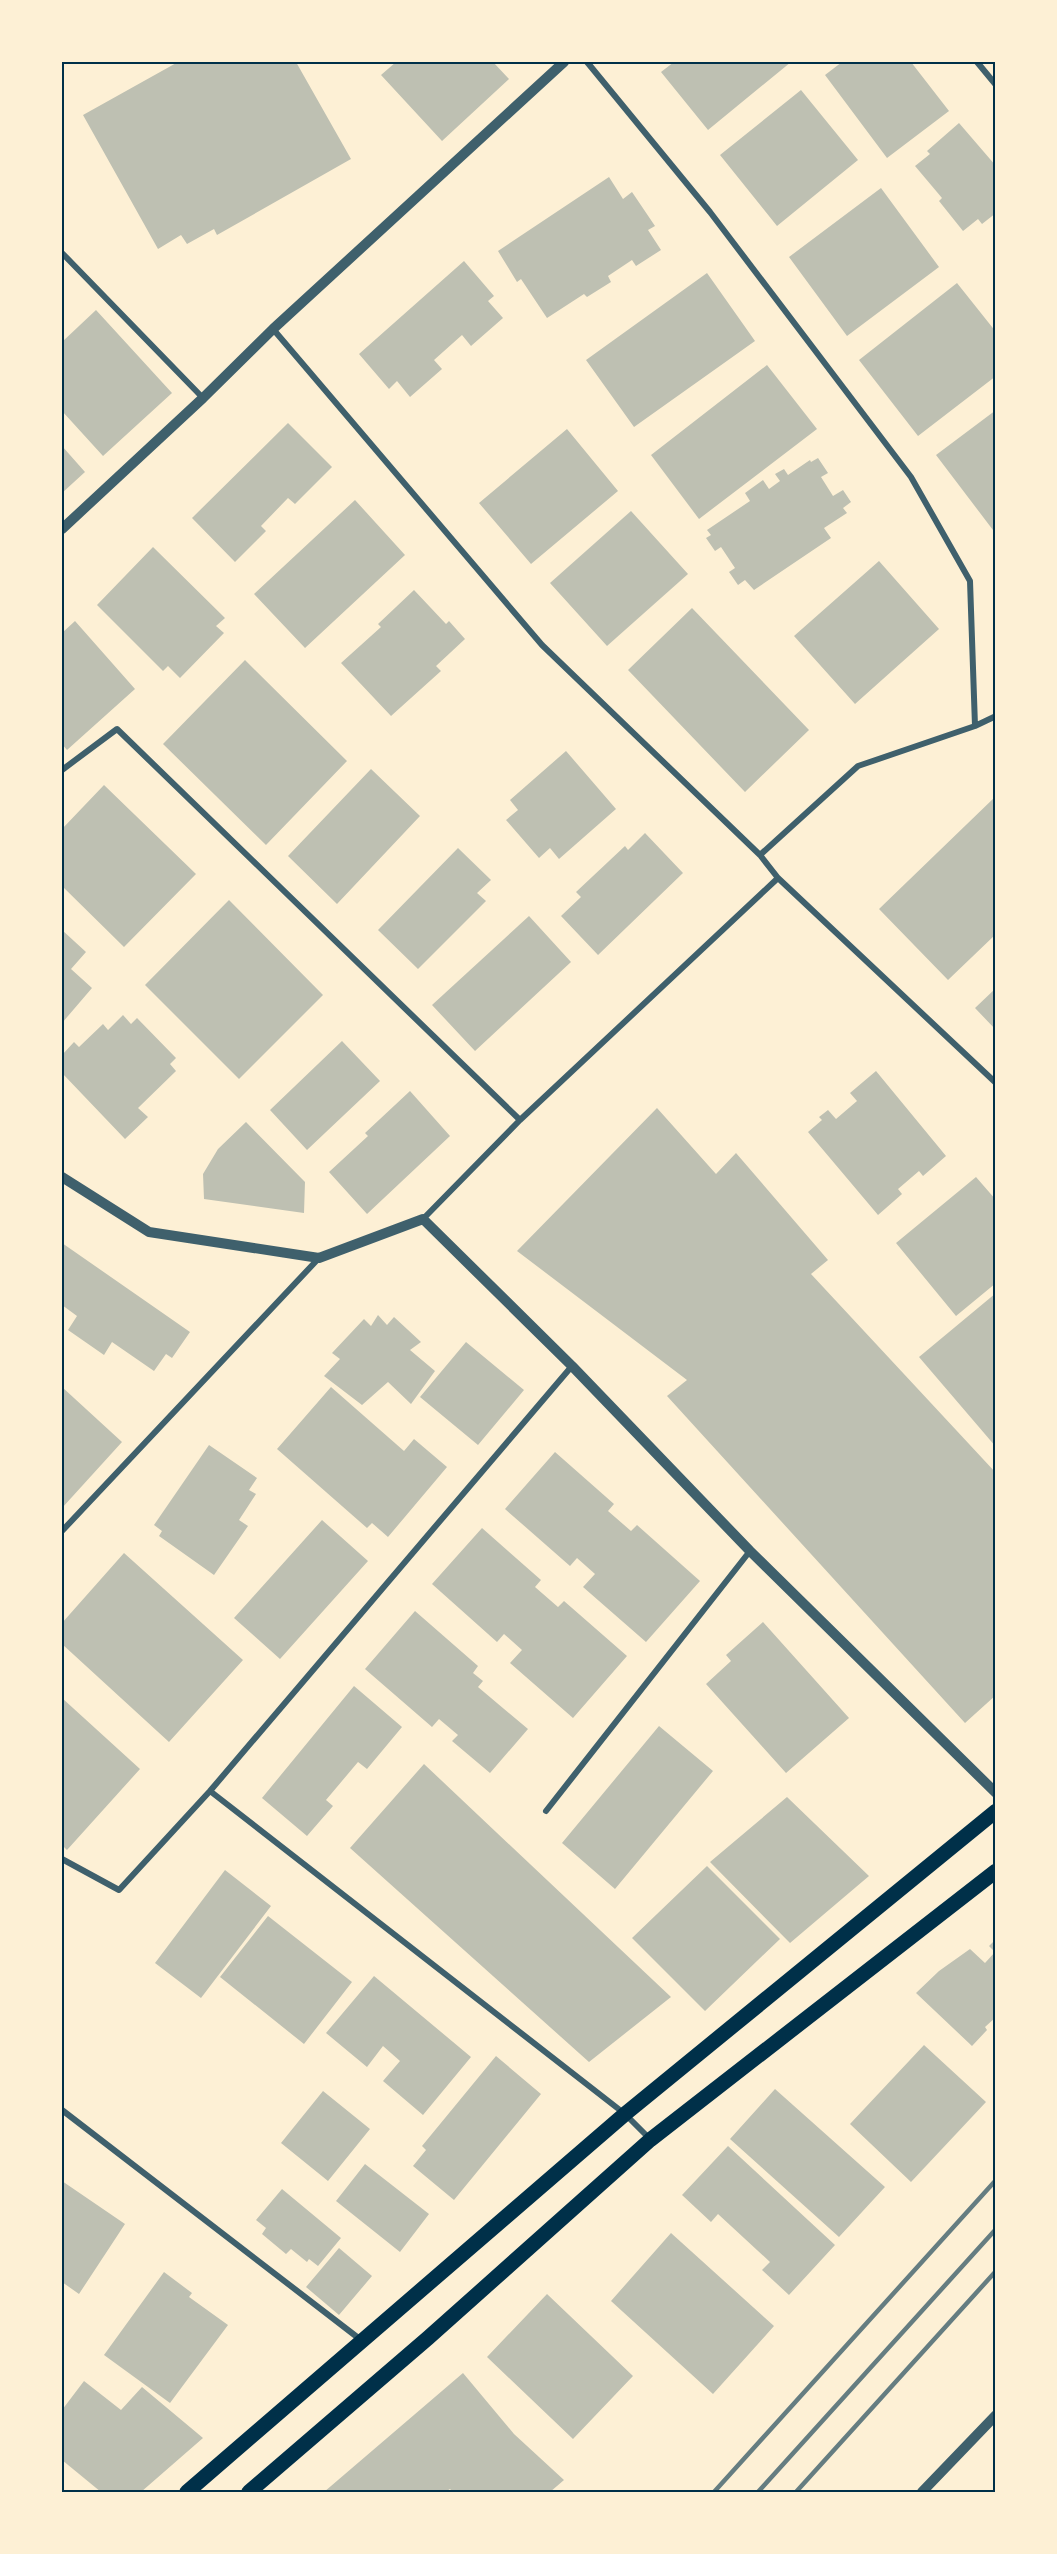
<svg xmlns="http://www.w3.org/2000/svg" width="1057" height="2554" viewBox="0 0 1057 2554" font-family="Bitter,serif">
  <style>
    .building { fill: #bec0b2 }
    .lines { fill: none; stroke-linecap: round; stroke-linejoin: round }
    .minor { stroke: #3f606c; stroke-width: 6 }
    .tertiary { stroke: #3f606c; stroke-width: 10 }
    .primary { stroke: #003049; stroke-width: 15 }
    .rail { stroke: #657d81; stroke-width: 4.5 }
    .neatline { fill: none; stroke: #003049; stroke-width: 2 }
  </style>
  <rect width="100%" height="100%" fill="#fdf0d5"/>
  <path class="building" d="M 178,62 L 296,62 L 351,159 L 217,235 L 214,229 L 187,244 L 181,235 L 158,249 L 83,115 Z
    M 396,62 L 493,62 L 509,79 L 442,141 L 381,75 Z
    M 674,62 L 791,62 L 708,130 L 661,72 Z
    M 842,62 L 911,62 L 949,111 L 887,158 L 825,75 Z
    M 801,90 L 858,160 L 777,226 L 720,155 Z
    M 959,123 L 996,166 L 996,213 L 982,224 L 978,219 L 963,231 L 939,201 L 942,198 L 915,166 L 930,154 L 927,151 Z
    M 609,177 L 623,199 L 632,192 L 655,226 L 648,230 L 661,250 L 636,266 L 632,260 L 608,276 L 611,282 L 587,297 L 584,294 L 547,318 L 521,279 L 517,282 L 498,251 Z
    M 881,188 L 939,267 L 847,336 L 789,257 Z
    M 464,261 L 494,296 L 488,301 L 503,318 L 471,346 L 462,335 L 434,360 L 442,369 L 410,397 L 397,381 L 389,389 L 359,354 Z
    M 707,273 L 755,341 L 634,427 L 586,360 Z
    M 957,283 L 996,332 L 996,376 L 918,436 L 859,360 Z
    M 96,310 L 172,393 L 103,456 L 62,411 L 62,342 Z
    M 767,365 L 817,429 L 699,519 L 651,455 Z
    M 996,410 L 996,534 L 936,455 Z
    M 288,423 L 332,467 L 295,504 L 288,498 L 261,526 L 266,531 L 235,562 L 192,518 Z
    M 567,429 L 618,491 L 531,564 L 479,503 Z
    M 62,446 L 85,472 L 62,493 Z
    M 818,458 L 828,473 L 821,477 L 833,496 L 843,490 L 851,502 L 843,508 L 847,513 L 824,528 L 831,538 L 754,590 L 745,580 L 738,585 L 729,572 L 735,568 L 721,547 L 715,551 L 706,538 L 711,535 L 707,530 L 750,501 L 745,493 L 763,480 L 769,489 L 780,481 L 775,474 L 784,469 L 788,475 L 810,460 L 811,462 Z
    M 355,500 L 405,555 L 305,648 L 254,594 Z
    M 631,511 L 688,574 L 607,646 L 550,583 Z
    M 153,547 L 225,618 L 216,626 L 224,633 L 180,678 L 168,666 L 163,671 L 97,605 Z
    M 879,561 L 939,629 L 855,704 L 794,636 Z
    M 414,590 L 446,624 L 449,621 L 465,639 L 436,666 L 441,671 L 391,716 L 341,663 L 381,627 L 378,624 Z
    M 692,608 L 809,730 L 745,792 L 628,670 Z
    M 75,621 L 135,689 L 67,750 L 62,744 L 62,633 Z
    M 245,660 L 347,761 L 266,845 L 163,744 Z
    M 566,751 L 616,809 L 559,859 L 550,848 L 539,858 L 506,820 L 518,810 L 510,800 Z
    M 371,769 L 420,816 L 337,904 L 288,856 Z
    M 104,785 L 196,874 L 124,947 L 62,886 L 62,829 Z
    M 996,796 L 996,934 L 948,980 L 879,909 Z
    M 645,833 L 683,873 L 598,955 L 561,916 L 581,897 L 576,892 L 625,846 L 628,850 Z
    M 458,848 L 491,880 L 477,893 L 486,901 L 418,969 L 378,930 Z
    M 229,900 L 323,995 L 239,1079 L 145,985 Z
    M 529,916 L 571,962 L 475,1051 L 432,1005 Z
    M 62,930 L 86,952 L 71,969 L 92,988 L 62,1023 Z
    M 996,988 L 996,1030 L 975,1008 Z
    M 123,1015 L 131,1024 L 137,1018 L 176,1058 L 170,1064 L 176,1071 L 138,1108 L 148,1117 L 125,1139 L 62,1073 L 62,1055 L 74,1042 L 79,1047 L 103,1024 L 108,1030 Z
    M 342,1041 L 380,1081 L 307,1150 L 270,1110 Z
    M 876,1071 L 946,1156 L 923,1176 L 919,1171 L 898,1189 L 902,1194 L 878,1215 L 808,1132 L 822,1120 L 819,1117 L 828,1110 L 836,1119 L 857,1101 L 850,1093 Z
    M 410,1091 L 450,1136 L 367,1214 L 329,1172 L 368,1136 L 365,1133 Z
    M 657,1108 L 716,1174 L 736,1153 L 828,1260 L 811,1274 L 996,1473 L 996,1695 L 965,1723 L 667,1396 L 687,1380 L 517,1251 Z
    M 246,1122 L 305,1182 L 304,1213 L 204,1199 L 203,1174 L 218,1149 Z
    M 976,1177 L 996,1200 L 996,1283 L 956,1316 L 896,1243 Z
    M 62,1243 L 190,1332 L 172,1358 L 166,1354 L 154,1371 L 112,1342 L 104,1355 L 68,1330 L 77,1316 L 62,1305 Z
    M 996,1293 L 996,1447 L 919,1357 Z
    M 378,1315 L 387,1325 L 394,1317 L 421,1342 L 410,1350 L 435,1371 L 411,1404 L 388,1382 L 362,1405 L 324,1376 L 340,1359 L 332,1353 L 364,1319 L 371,1326 Z
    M 466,1342 L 524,1390 L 478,1445 L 420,1397 Z
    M 62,1387 L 122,1442 L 62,1508 Z
    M 331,1387 L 404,1451 L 414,1439 L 447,1467 L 388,1537 L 372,1523 L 367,1528 L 277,1449 Z
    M 209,1445 L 257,1478 L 249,1490 L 256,1494 L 239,1520 L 248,1526 L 214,1575 L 159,1536 L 162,1531 L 154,1525 Z
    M 555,1452 L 614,1504 L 608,1511 L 631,1531 L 637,1525 L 700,1581 L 646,1642 L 583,1587 L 595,1574 L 577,1558 L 570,1566 L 505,1509 Z
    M 322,1520 L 368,1561 L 280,1659 L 234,1618 Z
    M 482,1528 L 541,1580 L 535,1587 L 558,1607 L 564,1601 L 627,1656 L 573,1718 L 510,1663 L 522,1650 L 504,1634 L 497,1642 L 432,1584 Z
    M 124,1553 L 243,1660 L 169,1742 L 62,1644 L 62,1623 Z
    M 415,1611 L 478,1666 L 473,1673 L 483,1681 L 478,1687 L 528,1729 L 490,1773 L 452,1741 L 458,1735 L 439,1719 L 432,1727 L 365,1669 Z
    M 763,1622 L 849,1718 L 786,1773 L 706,1684 L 731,1661 L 726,1655 Z
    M 354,1686 L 402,1727 L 367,1769 L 358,1762 L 326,1800 L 333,1806 L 307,1836 L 262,1798 Z
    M 62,1698 L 140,1769 L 67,1850 L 62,1845 Z
    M 659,1726 L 713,1771 L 615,1889 L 562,1843 Z
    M 424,1764 L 671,1997 L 589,2062 L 350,1848 Z
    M 787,1797 L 869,1876 L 790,1943 L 710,1862 Z
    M 707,1866 L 780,1939 L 705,2011 L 632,1938 Z
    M 225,1870 L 271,1906 L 201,1998 L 155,1963 Z
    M 268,1916 L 352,1982 L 304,2044 L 220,1977 Z
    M 996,1939 L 996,2017 L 985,2027 L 987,2030 L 972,2046 L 916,1993 L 939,1971 L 970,1949 L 985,1963 L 995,1952 L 989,1946 Z
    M 374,1976 L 471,2057 L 423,2115 L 383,2081 L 400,2061 L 383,2046 L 367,2067 L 326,2033 Z
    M 924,2045 L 986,2102 L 911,2182 L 850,2124 Z
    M 496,2056 L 541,2094 L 454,2200 L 413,2166 L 426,2150 L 422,2146 Z
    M 775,2089 L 885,2187 L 839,2237 L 730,2139 Z
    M 323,2091 L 370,2129 L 328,2181 L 281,2143 Z
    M 728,2146 L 835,2245 L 789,2295 L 762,2270 L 770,2262 L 718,2214 L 711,2222 L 682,2195 Z
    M 365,2164 L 429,2214 L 400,2252 L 336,2201 Z
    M 62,2181 L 125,2224 L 79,2294 L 62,2282 Z
    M 282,2189 L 341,2238 L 318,2266 L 309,2259 L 307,2262 L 291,2249 L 286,2254 L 262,2234 L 266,2228 L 256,2220 Z
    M 671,2233 L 774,2326 L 713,2394 L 611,2301 Z
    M 339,2248 L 372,2276 L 339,2315 L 306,2287 Z
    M 164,2272 L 192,2293 L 189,2297 L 228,2325 L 170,2403 L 104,2355 Z
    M 547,2294 L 633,2376 L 573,2439 L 487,2357 Z
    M 463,2373 L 514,2434 L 564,2480 L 550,2492 L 453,2492 L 450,2489 L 445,2492 L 324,2492 Z
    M 84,2381 L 121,2410 L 142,2387 L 203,2438 L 141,2492 L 101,2492 L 62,2460 L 62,2410 Z"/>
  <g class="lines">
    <path class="minor" d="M 587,62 L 710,212 L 911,477 L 970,581 L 975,726
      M 977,62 L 996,85
      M 62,253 L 203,398
      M 273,329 L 542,645 L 760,855 L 778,878 L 996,1083
      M 62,770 L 117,729 L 520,1120
      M 760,855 L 858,766 L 975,726 L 996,716
      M 423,1219 L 520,1120 L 778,878
      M 62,1531 L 319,1258
      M 210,1791 L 625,2114 L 650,2139
      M 546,1811 L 750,1551
      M 62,1859 L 119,1890 L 210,1791 L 572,1366
      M 62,2110 L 361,2340"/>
    <path class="tertiary" d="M 62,529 L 203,398 L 273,329 L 564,62
      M 62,1177 L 149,1232 L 319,1258 L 423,1219 L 572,1366 L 750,1551 L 996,1793
      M 922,2492 L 996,2415"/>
    <path class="primary" d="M 187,2492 L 625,2114 L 996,1811
      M 249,2492 L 428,2338 L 650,2140 L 996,1871"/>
    <path class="rail" d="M 714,2492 L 996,2180
      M 758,2492 L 996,2229
      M 796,2492 L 996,2271"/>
  </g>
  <rect width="1057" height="2554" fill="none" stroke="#fdf0d5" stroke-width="126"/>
  <rect x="63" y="63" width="931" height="2428" class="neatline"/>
</svg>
